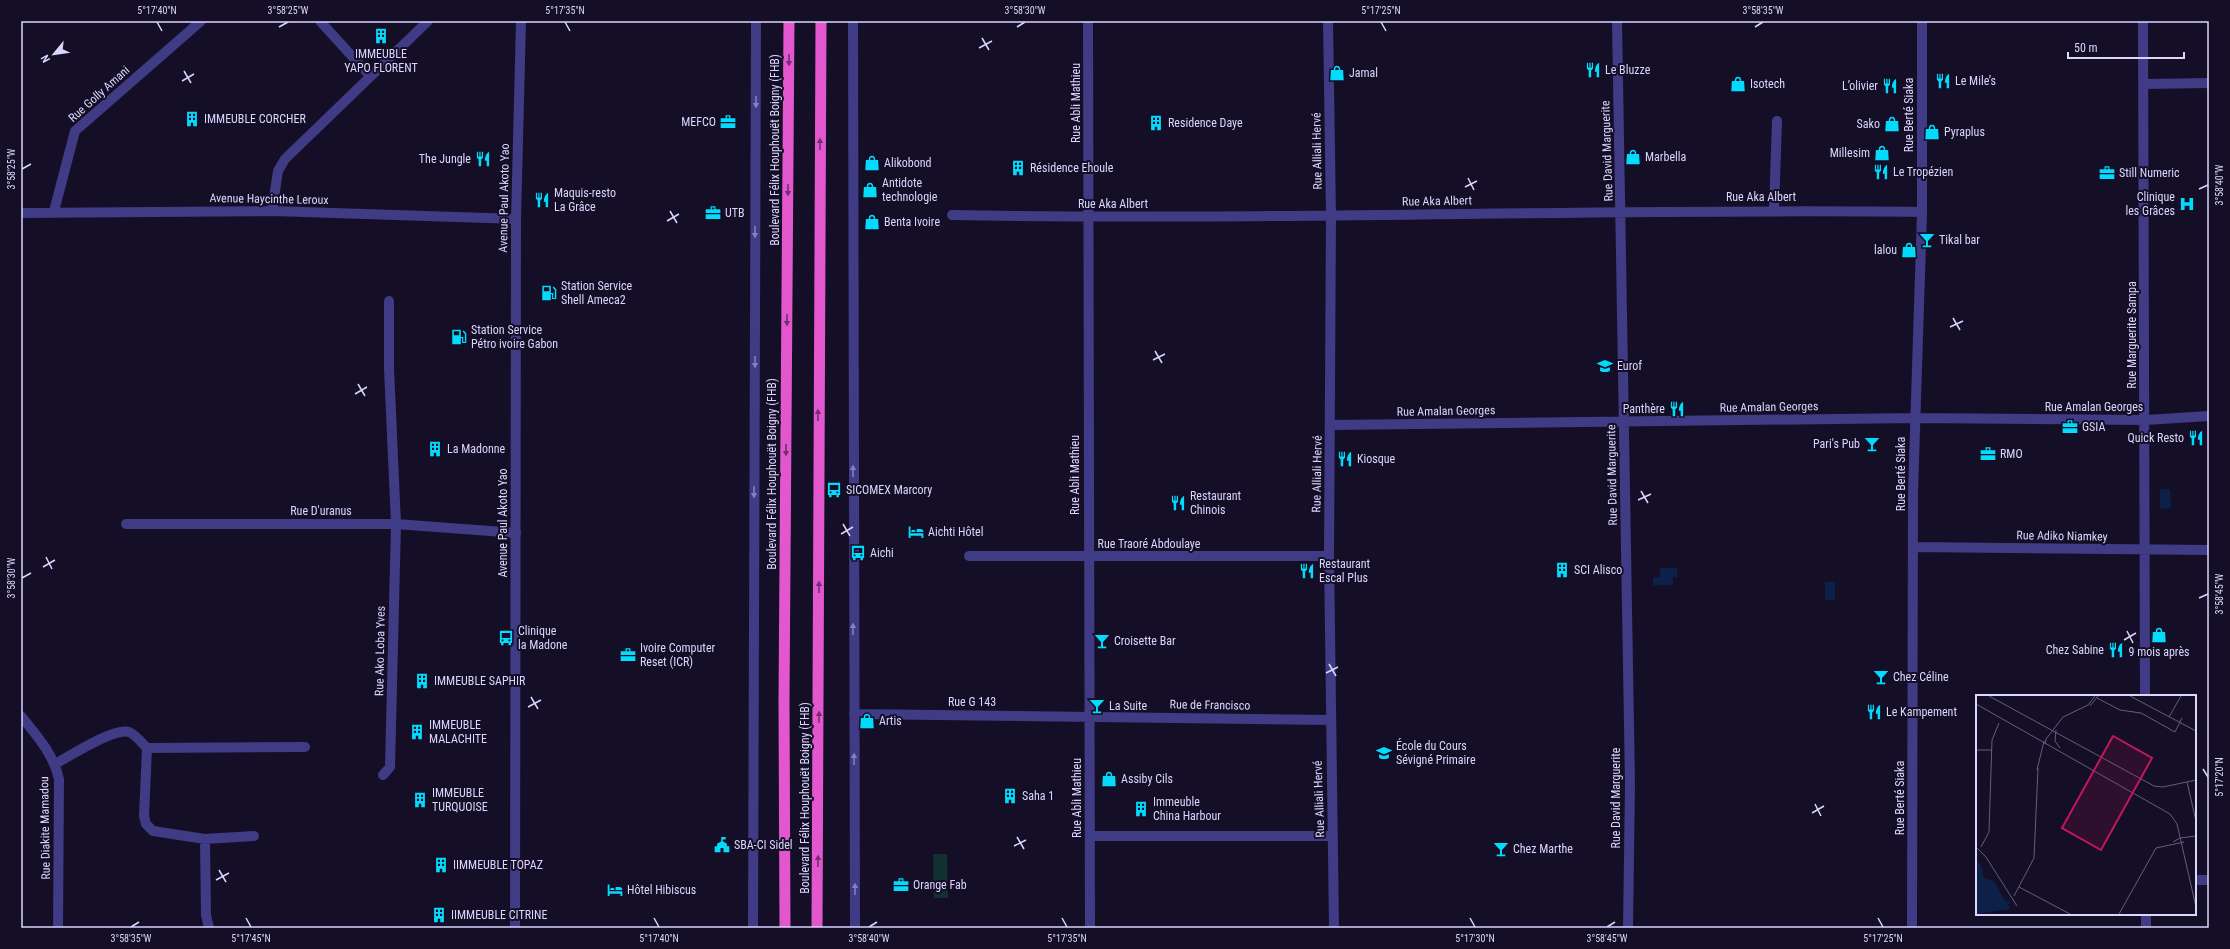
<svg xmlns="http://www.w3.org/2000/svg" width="2230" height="949" viewBox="0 0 2230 949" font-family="'Roboto Condensed',sans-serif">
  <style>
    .green { fill: #123030 }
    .water { fill: #0d2048 }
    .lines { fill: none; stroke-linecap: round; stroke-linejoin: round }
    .minor { stroke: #403b85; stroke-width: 10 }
    .tertiary { stroke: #403b85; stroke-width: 10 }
    .trunk { stroke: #e357ce; stroke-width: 11 }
    .oneway { fill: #712f72 }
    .oneway2 { fill: #8680bc }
    .ticks { fill: none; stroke: #dbd5ff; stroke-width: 1.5 }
    .labels { text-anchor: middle; stroke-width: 4; stroke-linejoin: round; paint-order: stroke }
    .poi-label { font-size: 12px; fill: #dbd5ff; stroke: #140f26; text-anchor: start }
    .street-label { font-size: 12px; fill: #dbd5ff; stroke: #140f26 }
    .inset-road { fill: none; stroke: #645e7d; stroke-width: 1 }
    .view { fill: #c2185b; fill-opacity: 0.15; stroke: #c2185b; stroke-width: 2 }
    .inset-edge { fill: none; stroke: #dbd5ff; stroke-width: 2 }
    .neatline { fill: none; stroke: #dbd5ff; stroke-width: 1.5 }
    .ticks-label { font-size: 10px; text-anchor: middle; fill: #dbd5ff }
  </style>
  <rect width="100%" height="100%" fill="#140f26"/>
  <path class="green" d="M 933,854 L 947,854 L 948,898 L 934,898 Z"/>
  <path class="water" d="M 2160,489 L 2170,489 L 2171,508 L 2160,509 Z
    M 1660,568 L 1677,568 L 1677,577 L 1673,577 L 1673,585 L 1653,585 L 1653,577 L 1660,577 Z
    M 1825,582 L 1835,582 L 1835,600 L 1825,600 Z"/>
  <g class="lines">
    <path class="minor" d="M 320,21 L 370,76
      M 853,21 L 855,928
      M 1088,21 L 1090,928
      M 1328,21 L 1331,216 L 1329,556 L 1334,928
      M 1617,21 L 1630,784 L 1628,928
      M 2143,21 L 2145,696
      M 2144,84 L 2209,83
      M 1774,210 L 1777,121
      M 54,211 L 75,131 L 201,21
      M 272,211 L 278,171 L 285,159 L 428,21
      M 21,213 L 272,211 L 516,219
      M 952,215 C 1275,221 1599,208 1922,212
      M 1330,425 L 1915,418 L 2146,420 L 2209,416
      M 126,524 L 396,524 L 516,533
      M 1914,547 L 2209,550
      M 969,556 L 1329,556
      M 854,714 L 1330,720
      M 21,716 C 37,736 53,753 59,779 L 58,928
      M 147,748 L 144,816 L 146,824 L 153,831 L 205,839 L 254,836
      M 55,764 C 70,756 114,727 129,732 C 136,735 142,743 147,748 L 305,747
      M 383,775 L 390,767 L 396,524 L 389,368 L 389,301
      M 1090,836 L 1333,836
      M 205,839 L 206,915 L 209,928
      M 2195,880 L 2209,880
      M 753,928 L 756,21
      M 1912,928 L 1913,493 L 1922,212 L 1922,21
      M 2146,928 L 2146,914"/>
    <path class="tertiary" d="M 515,928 L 516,219 L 521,21"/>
    <path class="trunk" d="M 785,928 L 784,700 L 789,21
      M 817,928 C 820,626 818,323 821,21"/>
  </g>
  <defs><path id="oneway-solid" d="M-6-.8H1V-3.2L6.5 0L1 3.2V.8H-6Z"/></defs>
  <g class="oneway">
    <use href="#oneway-solid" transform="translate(789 60) rotate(90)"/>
    <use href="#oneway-solid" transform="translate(820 144) rotate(-89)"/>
    <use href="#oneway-solid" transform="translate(788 190) rotate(90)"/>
    <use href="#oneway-solid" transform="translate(787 320) rotate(90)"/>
    <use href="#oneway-solid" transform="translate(818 415) rotate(-90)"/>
    <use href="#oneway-solid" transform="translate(786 450) rotate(90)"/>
    <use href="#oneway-solid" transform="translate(819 587) rotate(-90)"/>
    <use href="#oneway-solid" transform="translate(819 717) rotate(-89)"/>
    <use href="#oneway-solid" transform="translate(818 861) rotate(-89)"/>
  </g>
  <g class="oneway2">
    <use href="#oneway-solid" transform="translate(756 102) rotate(90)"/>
    <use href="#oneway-solid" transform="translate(755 232) rotate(90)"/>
    <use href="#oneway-solid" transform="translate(755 362) rotate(90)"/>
    <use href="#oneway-solid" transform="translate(853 471) rotate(-90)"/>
    <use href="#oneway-solid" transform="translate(754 492) rotate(90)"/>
    <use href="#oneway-solid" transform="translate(853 629) rotate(-90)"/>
    <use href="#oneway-solid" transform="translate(854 759) rotate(-90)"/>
    <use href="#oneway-solid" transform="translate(855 889) rotate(-90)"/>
  </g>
  <path class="ticks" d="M 157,22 L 162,31M 565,22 L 570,31M 1381,22 L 1386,31M 279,27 L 288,22M 1017,27 L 1025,22M 1755,27 L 1763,22M 982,38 L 989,50M 979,48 L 992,41M 184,71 L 191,83M 182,81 L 194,74M 22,169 L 31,164M 1468,178 L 1474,190M 1465,187 L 1477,181M 2199,189 L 2208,185M 670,211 L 677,223M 667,221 L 679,214M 1953,318 L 1960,330M 1950,327 L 1963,321M 1155,351 L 1162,363M 1153,360 L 1165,354M 358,384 L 365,396M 355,394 L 367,387M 1641,491 L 1648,503M 1638,500 L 1651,494M 843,524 L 850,536M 841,534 L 853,527M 46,557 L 52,569M 43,567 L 55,560M 22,578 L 31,573M 2199,598 L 2208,594M 2127,631 L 2133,643M 2124,640 L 2136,633M 1329,664 L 1336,676M 1326,673 L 1338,667M 531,697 L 538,709M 528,707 L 541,700M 2203,769 L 2208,777M 1815,804 L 1821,816M 1812,813 L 1824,806M 1017,837 L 1024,849M 1014,846 L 1026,840M 219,870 L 226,882M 216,880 L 229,873M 246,918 L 251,927M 654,918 L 659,927M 1062,918 L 1067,927M 1470,918 L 1475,927M 1878,918 L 1883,927M 131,927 L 139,922M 869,927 L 877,922M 1607,927 L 1615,922"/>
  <defs>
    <symbol id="building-bare" viewBox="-9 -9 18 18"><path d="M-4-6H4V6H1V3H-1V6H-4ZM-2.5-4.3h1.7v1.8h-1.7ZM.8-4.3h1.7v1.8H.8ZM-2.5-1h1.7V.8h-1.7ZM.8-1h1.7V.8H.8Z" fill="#03dbfd" stroke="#140f26" stroke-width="2.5" paint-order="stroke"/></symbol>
    <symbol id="restaurant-bare" viewBox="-9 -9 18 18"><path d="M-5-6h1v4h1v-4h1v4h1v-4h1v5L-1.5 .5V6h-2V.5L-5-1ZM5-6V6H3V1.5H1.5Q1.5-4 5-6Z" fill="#03dbfd" stroke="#140f26" stroke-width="2.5" paint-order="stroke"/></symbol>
    <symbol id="shop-bare" viewBox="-9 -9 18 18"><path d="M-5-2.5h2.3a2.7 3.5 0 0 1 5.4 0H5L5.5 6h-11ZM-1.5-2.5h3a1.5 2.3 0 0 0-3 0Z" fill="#03dbfd" stroke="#140f26" stroke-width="2.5" paint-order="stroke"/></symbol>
    <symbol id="office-bare" viewBox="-9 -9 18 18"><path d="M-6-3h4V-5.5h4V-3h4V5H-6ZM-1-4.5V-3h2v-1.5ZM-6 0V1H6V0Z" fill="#03dbfd" stroke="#140f26" stroke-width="2.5" paint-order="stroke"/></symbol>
    <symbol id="hospital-bare" viewBox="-9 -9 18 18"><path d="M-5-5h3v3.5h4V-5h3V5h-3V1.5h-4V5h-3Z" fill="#03dbfd" stroke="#140f26" stroke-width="2.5" paint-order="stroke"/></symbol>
    <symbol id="bar-bare" viewBox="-9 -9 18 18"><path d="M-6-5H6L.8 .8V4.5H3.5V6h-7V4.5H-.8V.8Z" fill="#03dbfd" stroke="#140f26" stroke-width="2.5" paint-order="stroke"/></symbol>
    <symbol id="fuel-bare" viewBox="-9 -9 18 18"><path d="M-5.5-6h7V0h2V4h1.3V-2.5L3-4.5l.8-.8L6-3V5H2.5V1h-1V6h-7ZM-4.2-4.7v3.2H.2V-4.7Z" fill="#03dbfd" stroke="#140f26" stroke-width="2.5" paint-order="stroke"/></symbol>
    <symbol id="school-bare" viewBox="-9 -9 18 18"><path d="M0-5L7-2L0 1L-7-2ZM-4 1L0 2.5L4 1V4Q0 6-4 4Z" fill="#03dbfd" stroke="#140f26" stroke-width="2.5" paint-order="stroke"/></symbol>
    <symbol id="bus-bare" viewBox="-9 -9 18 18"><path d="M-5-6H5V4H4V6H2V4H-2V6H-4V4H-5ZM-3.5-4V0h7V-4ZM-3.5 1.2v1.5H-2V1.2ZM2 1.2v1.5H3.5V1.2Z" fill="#03dbfd" stroke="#140f26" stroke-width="2.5" paint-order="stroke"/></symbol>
    <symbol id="hotel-bare" viewBox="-9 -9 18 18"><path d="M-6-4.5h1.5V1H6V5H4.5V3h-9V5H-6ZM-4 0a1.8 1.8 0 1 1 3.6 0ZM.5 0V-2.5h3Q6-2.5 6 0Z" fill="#03dbfd" stroke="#140f26" stroke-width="2.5" paint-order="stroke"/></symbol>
    <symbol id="civic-bare" viewBox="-9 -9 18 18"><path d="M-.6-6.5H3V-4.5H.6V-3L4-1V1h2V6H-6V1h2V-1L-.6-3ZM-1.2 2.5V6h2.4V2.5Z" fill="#03dbfd" stroke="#140f26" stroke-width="2.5" paint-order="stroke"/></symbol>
  </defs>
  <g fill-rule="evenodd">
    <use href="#building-bare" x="370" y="25" width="22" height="22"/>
    <use href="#restaurant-bare" x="1582" y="59" width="22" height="22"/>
    <use href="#shop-bare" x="1326" y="62" width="22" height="22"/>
    <use href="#restaurant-bare" x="1932" y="70" width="22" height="22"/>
    <use href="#shop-bare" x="1727" y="73" width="22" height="22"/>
    <use href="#restaurant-bare" x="1879" y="75" width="22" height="22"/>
    <use href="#building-bare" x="181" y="108" width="22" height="22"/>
    <use href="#office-bare" x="717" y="111" width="22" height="22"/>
    <use href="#building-bare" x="1145" y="112" width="22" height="22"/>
    <use href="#shop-bare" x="1881" y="113" width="22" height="22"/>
    <use href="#shop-bare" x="1921" y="121" width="22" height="22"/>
    <use href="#shop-bare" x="1871" y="142" width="22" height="22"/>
    <use href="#shop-bare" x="1622" y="146" width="22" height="22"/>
    <use href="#restaurant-bare" x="472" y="148" width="22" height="22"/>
    <use href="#shop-bare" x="861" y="152" width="22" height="22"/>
    <use href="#building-bare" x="1007" y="157" width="22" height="22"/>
    <use href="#restaurant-bare" x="1870" y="161" width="22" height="22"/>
    <use href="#office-bare" x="2096" y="162" width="22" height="22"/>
    <use href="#shop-bare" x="859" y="179" width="22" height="22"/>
    <use href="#restaurant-bare" x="531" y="189" width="22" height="22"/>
    <use href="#hospital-bare" x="2176" y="193" width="22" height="22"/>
    <use href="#office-bare" x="702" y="202" width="22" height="22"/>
    <use href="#shop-bare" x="861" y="211" width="22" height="22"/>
    <use href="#bar-bare" x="1916" y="229" width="22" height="22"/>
    <use href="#shop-bare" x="1898" y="239" width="22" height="22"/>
    <use href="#fuel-bare" x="538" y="282" width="22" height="22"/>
    <use href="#fuel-bare" x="448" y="326" width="22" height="22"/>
    <use href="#school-bare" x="1594" y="355" width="22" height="22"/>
    <use href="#restaurant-bare" x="1666" y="398" width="22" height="22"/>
    <use href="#office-bare" x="2059" y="416" width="22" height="22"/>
    <use href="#restaurant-bare" x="2185" y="427" width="22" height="22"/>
    <use href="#bar-bare" x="1861" y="433" width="22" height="22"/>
    <use href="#building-bare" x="424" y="438" width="22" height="22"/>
    <use href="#office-bare" x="1977" y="443" width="22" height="22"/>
    <use href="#restaurant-bare" x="1334" y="448" width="22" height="22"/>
    <use href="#bus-bare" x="823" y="479" width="22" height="22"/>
    <use href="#restaurant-bare" x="1167" y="492" width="22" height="22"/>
    <use href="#hotel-bare" x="905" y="521" width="22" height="22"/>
    <use href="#bus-bare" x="847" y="542" width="22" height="22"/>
    <use href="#building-bare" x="1551" y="559" width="22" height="22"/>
    <use href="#restaurant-bare" x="1296" y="560" width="22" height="22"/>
    <use href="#shop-bare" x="2148" y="624" width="22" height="22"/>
    <use href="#bus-bare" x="495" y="627" width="22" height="22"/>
    <use href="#bar-bare" x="1091" y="630" width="22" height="22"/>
    <use href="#restaurant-bare" x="2105" y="639" width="22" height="22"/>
    <use href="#office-bare" x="617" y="644" width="22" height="22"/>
    <use href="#bar-bare" x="1870" y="666" width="22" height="22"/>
    <use href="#building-bare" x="411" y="670" width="22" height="22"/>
    <use href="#bar-bare" x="1086" y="695" width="22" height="22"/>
    <use href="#restaurant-bare" x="1863" y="701" width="22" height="22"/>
    <use href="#shop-bare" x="856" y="710" width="22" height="22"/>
    <use href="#building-bare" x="406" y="721" width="22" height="22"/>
    <use href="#school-bare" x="1373" y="742" width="22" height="22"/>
    <use href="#shop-bare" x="1098" y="768" width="22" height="22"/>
    <use href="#building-bare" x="999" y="785" width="22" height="22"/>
    <use href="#building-bare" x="409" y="789" width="22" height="22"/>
    <use href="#building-bare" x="1130" y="798" width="22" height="22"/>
    <use href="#civic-bare" x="711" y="834" width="22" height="22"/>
    <use href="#bar-bare" x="1490" y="838" width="22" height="22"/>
    <use href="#building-bare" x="430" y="854" width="22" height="22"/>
    <use href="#office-bare" x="890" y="874" width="22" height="22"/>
    <use href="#hotel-bare" x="604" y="879" width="22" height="22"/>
    <use href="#building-bare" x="428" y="904" width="22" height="22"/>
  </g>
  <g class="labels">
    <g class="poi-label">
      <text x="381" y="58" text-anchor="middle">IMMEUBLE<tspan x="381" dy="14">YAPO FLORENT</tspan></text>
      <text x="1605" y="74">Le Bluzze</text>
      <text x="1349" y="77">Jamal</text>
      <text x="1955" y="85">Le Mile’s</text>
      <text x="1750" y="88">Isotech</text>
      <text x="1878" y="90" text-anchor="end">L’olivier</text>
      <text x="204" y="123">IMMEUBLE CORCHER</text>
      <text x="716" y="126" text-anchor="end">MEFCO</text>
      <text x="1168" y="127">Residence Daye</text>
      <text x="1880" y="128" text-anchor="end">Sako</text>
      <text x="1944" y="136">Pyraplus</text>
      <text x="1870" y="157" text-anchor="end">Millesim</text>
      <text x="1645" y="161">Marbella</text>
      <text x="471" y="163" text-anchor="end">The Jungle</text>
      <text x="884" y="167">Alikobond</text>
      <text x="1030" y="172">Résidence Ehoule</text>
      <text x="1893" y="176">Le Tropézien</text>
      <text x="2119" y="177">Still Numeric</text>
      <text x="882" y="187">Antidote<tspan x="882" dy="14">technologie</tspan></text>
      <text x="554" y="197">Maquis-resto<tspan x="554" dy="14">La Grâce</tspan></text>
      <text x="2175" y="201" text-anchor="end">Clinique<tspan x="2175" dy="14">les Grâces</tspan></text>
      <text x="725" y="217">UTB</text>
      <text x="884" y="226">Benta Ivoire</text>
      <text x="1939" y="244">Tikal bar</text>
      <text x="1897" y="254" text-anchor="end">lalou</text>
      <text x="561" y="290">Station Service<tspan x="561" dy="14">Shell Ameca2</tspan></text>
      <text x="471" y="334">Station Service<tspan x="471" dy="14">Pétro ivoire Gabon</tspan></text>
      <text x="1617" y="370">Eurof</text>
      <text x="1665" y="413" text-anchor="end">Panthère</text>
      <text x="2082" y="431">GSIA</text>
      <text x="2184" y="442" text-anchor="end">Quick Resto</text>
      <text x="1860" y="448" text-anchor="end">Pari's Pub</text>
      <text x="447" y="453">La Madonne</text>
      <text x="2000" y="458">RMO</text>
      <text x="1357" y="463">Kiosque</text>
      <text x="846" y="494">SICOMEX Marcory</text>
      <text x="1190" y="500">Restaurant<tspan x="1190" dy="14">Chinois</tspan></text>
      <text x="928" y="536">Aichti Hôtel</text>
      <text x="870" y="557">Aichi</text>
      <text x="1319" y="568">Restaurant<tspan x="1319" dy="14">Escal Plus</tspan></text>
      <text x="1574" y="574">SCI Alisco</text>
      <text x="518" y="635">Clinique<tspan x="518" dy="14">la Madone</tspan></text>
      <text x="1114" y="645">Croisette Bar</text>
      <text x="640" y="652">Ivoire Computer<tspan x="640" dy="14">Reset (ICR)</tspan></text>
      <text x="2104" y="654" text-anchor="end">Chez Sabine</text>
      <text x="2159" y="656" text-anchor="middle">9 mois après</text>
      <text x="1893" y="681">Chez Céline</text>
      <text x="434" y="685">IMMEUBLE SAPHIR</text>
      <text x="1109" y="710">La Suite</text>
      <text x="1886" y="716">Le Kampement</text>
      <text x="879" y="725">Artis</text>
      <text x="429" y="729">IMMEUBLE<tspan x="429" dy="14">MALACHITE</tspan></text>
      <text x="1396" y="750">École du Cours<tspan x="1396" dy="14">Sévigné Primaire</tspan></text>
      <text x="1121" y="783">Assiby Cils</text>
      <text x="432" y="797">IMMEUBLE<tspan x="432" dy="14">TURQUOISE</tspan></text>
      <text x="1022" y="800">Saha 1</text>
      <text x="1153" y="806">Immeuble<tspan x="1153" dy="14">China Harbour</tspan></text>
      <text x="734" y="849">SBA-CI Sidel</text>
      <text x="1513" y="853">Chez Marthe</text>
      <text x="453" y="869">IIMMEUBLE TOPAZ</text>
      <text x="913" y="889">Orange Fab</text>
      <text x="627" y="894">Hôtel Hibiscus</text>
      <text x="451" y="919">IIMMEUBLE CITRINE</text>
    </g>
    <g class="street-label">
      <text transform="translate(99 94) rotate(-42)" y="4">Rue Golly Amani</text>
      <text transform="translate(1076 103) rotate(-90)" y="4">Rue Abli Mathieu</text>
      <text transform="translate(1909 115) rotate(-90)" y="4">Rue Berté Siaka</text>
      <text transform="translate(775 150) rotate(-90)" y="4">Boulevard Félix Houphouët Boigny (FHB)</text>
      <text transform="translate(1317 151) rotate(-91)" y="4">Rue Alliali Hervé</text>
      <text transform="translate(1607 151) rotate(-92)" y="4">Rue David Marguerite</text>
      <text x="1761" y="201">Rue Aka Albert</text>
      <text transform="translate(504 198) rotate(-89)" y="4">Avenue Paul Akoto Yao</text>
      <text transform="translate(269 199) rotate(1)" y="4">Avenue Haycinthe Leroux</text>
      <text transform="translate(1437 201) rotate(-1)" y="4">Rue Aka Albert</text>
      <text x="1113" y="208">Rue Aka Albert</text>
      <text transform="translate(2132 335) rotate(-90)" y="4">Rue Marguerite Sampa</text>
      <text transform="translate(1769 407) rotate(-1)" y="4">Rue Amalan Georges</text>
      <text x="2094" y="411">Rue Amalan Georges</text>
      <text transform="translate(1446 411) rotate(-1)" y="4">Rue Amalan Georges</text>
      <text transform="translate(772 474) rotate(-90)" y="4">Boulevard Félix Houphouët Boigny (FHB)</text>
      <text transform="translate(1317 474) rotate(-89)" y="4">Rue Alliali Hervé</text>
      <text transform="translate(1901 474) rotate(-90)" y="4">Rue Berté Siaka</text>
      <text transform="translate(1075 475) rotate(-90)" y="4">Rue Abli Mathieu</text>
      <text transform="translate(1612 475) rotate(-91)" y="4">Rue David Marguerite</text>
      <text x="321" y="515">Rue D'uranus</text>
      <text transform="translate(503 523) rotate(-90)" y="4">Avenue Paul Akoto Yao</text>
      <text transform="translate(2062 536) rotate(1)" y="4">Rue Adiko Niamkey</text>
      <text x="1149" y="548">Rue Traoré Abdoulaye</text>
      <text transform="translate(380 651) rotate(-89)" y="4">Rue Ako Loba Yves</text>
      <text x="972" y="706">Rue G 143</text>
      <text transform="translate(1210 705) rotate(1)" y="4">Rue de Francisco</text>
      <text transform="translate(805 798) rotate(-90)" y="4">Boulevard Félix Houphouët Boigny (FHB)</text>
      <text transform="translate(1077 798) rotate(-90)" y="4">Rue Abli Mathieu</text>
      <text transform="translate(1616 798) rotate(-90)" y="4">Rue David Marguerite</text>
      <text transform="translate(1900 798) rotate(-90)" y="4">Rue Berté Siaka</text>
      <text transform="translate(1319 799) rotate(-92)" y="4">Rue Alliali Hervé</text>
      <text transform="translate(45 828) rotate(-91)" y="4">Rue Diakite Mamadou</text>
    </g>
  </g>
  <g transform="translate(1976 695)">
    <rect width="220" height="220" fill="#140f26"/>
    <path d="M 0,165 L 5,170 L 8,183 L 18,186 L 29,206 L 36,207 L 32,209 L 34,214 L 0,219 Z" fill="#0d2048"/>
    <path class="inset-road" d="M 13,1 L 178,91 L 187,92 L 220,85M 154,1 L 220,36M 121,3 L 144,15 L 165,18 L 199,37 L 206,23M 0,9 L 194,119 L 201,129 L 220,212M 114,11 L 122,1M 193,22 L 205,1M 80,35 L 79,46 L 84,53M 69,49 L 70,44 L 87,22 L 112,10 L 119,1M 0,55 L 16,55M 61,75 L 68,46M 211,87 L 220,126M 197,147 L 204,143 L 220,141M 0,152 L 10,162 L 41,211M 5,152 L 13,137 L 16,45 L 23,28M 43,192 L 94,219M 38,201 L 58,163 L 62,73M 143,219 L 180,153 L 208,147"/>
    <path class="view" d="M 137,41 L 176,63 L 125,155 L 86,133 Z"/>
    <rect width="220" height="220" class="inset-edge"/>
  </g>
  <rect width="2230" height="949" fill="none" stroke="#140f26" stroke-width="44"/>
  <g transform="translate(54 54) rotate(241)" stroke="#140f26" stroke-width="3" paint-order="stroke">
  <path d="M0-3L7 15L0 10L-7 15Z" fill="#dbd5ff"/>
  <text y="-6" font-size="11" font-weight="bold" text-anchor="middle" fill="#dbd5ff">N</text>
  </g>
  <path d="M2068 52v6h116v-6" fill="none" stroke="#dbd5ff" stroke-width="2"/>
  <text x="2074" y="52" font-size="12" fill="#dbd5ff" stroke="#140f26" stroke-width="3" paint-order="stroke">50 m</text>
  <rect x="22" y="22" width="2186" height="905" class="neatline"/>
  <g class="ticks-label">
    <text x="157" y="14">5°17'40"N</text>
    <text x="288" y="14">3°58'25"W</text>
    <text x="565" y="14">5°17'35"N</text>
    <text x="1025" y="14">3°58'30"W</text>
    <text x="1381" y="14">5°17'25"N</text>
    <text x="1763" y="14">3°58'35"W</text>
    <text transform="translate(11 169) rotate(-90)" y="4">3°58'25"W</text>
    <text transform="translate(2219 185) rotate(-90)" y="4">3°58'40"W</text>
    <text transform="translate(11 578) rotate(-90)" y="4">3°58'30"W</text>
    <text transform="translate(2219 594) rotate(-90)" y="4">3°58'45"W</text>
    <text transform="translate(2219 777) rotate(-90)" y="4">5°17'20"N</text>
    <text x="131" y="942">3°58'35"W</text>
    <text x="251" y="942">5°17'45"N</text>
    <text x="659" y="942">5°17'40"N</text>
    <text x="869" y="942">3°58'40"W</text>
    <text x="1067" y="942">5°17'35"N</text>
    <text x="1475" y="942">5°17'30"N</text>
    <text x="1607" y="942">3°58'45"W</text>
    <text x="1883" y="942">5°17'25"N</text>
  </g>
</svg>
